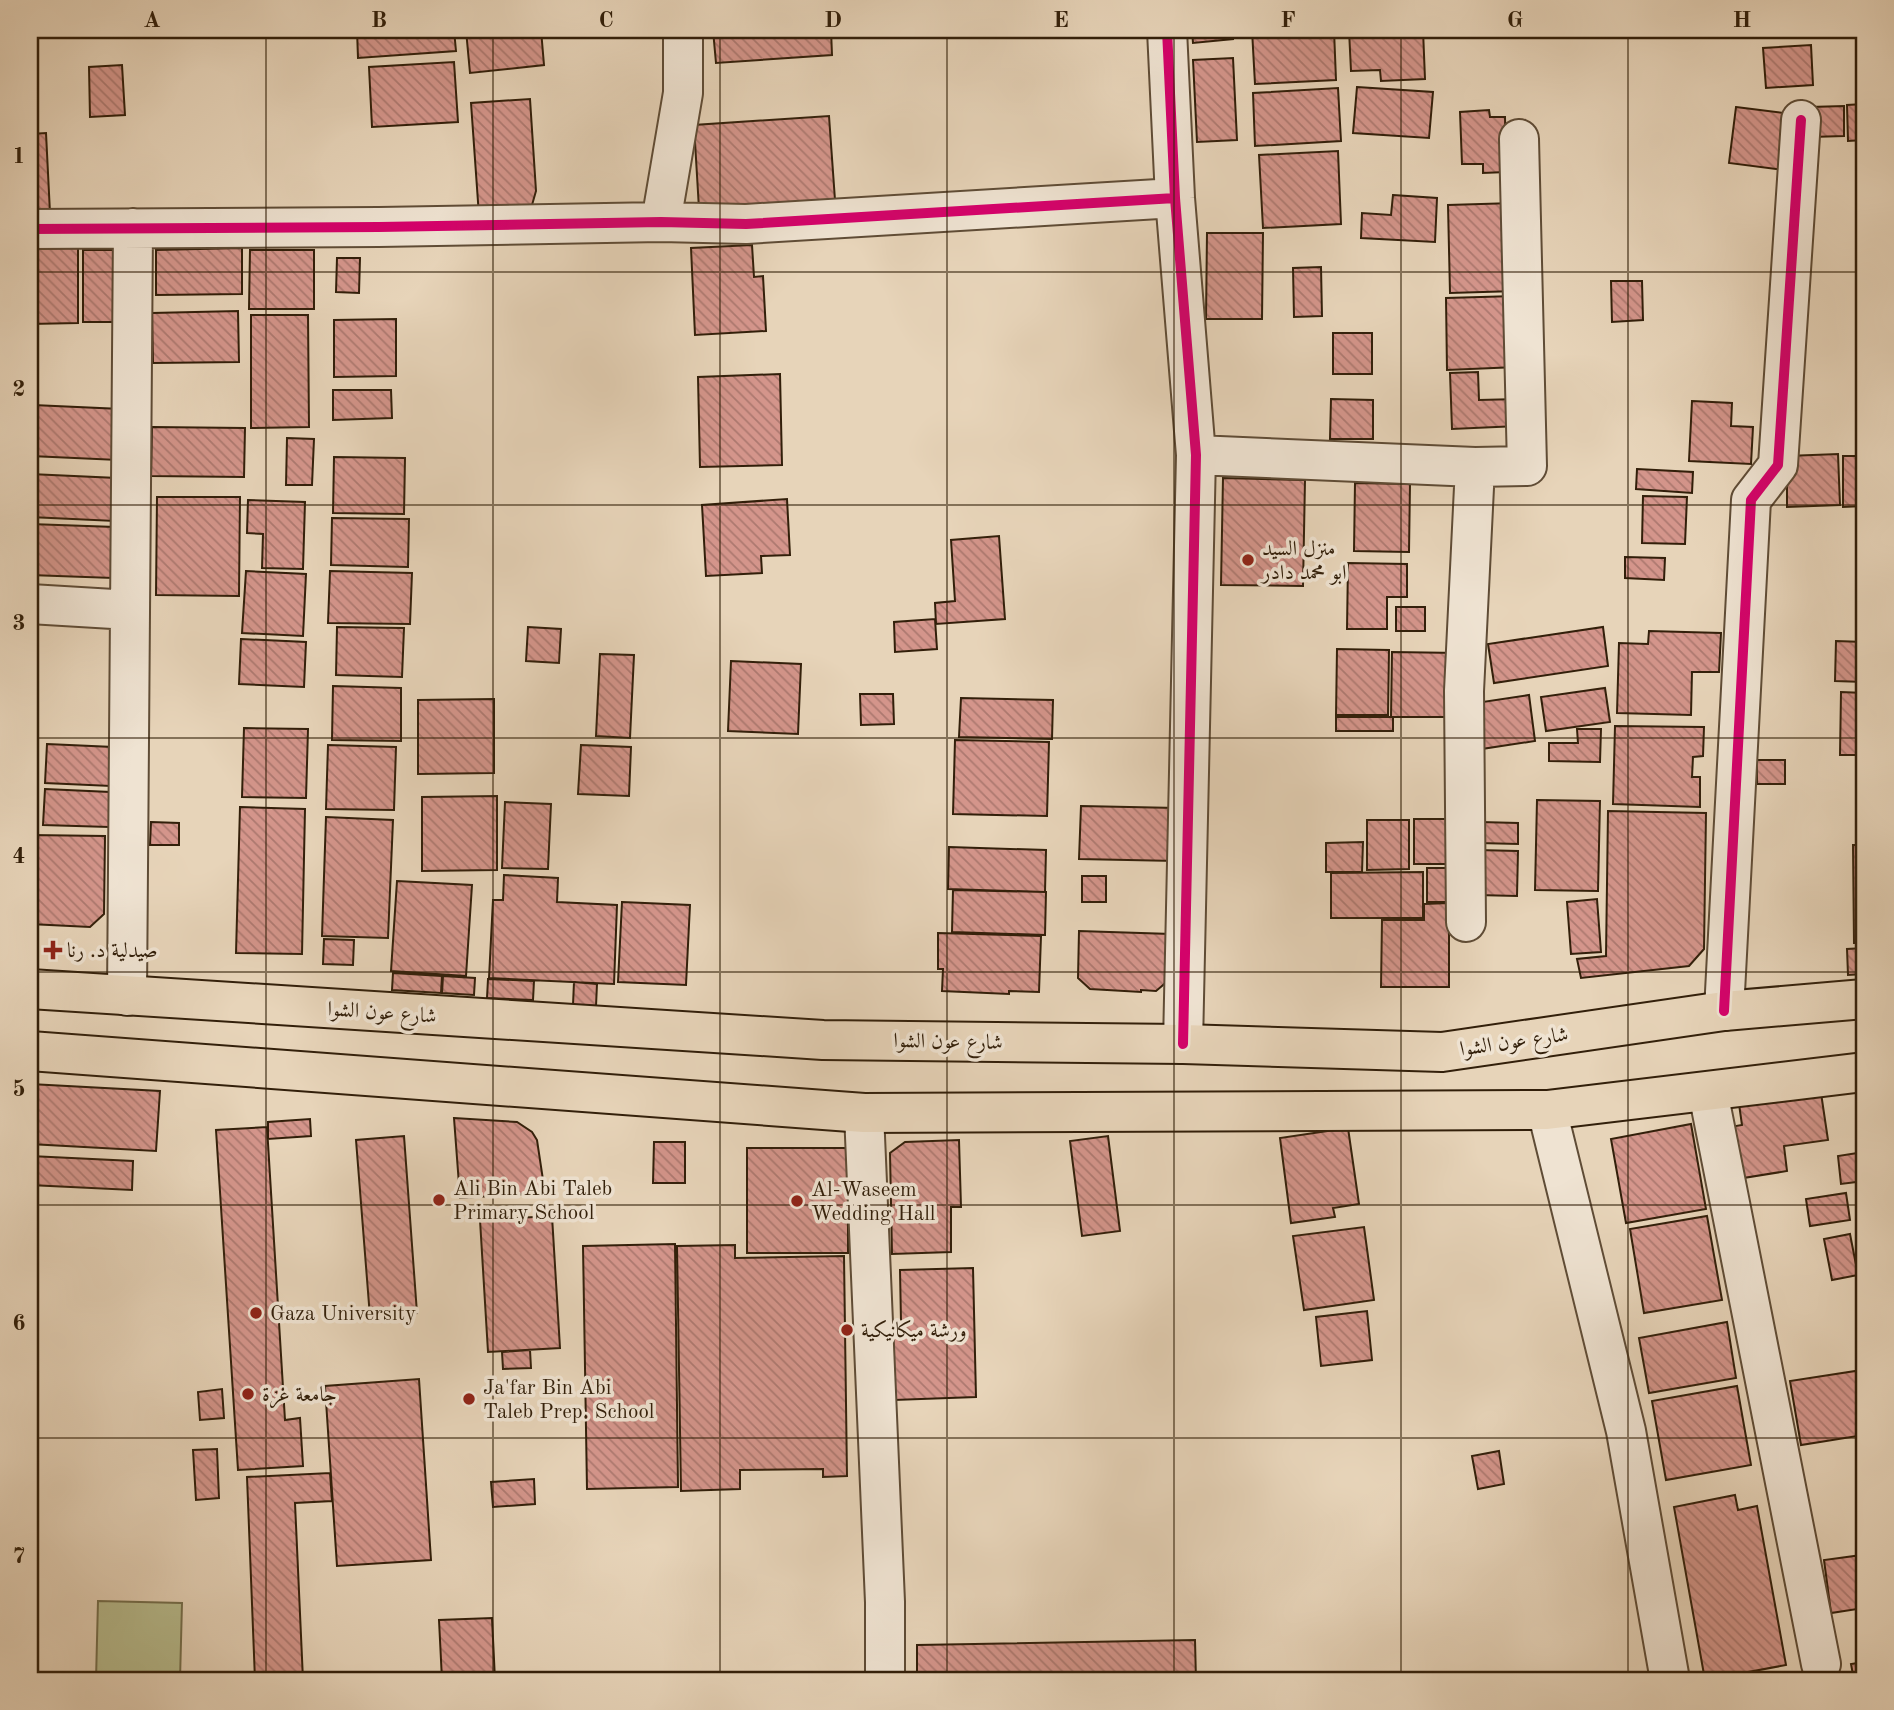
<svg xmlns="http://www.w3.org/2000/svg" width="1894" height="1710" viewBox="0 0 1894 1710" font-family="'Old Standard TT',Amiri,serif">
  <style>
    .garden { fill: #b7bc8e; stroke: #746e4c; stroke-width: 2 }
    .building { fill: url(#building-back-hatch); stroke: #321f0a; stroke-width: 2 }
    .lines { fill: none; stroke-linecap: round; stroke-linejoin: round }
    .minor-casing { stroke: #5f4c36; stroke-width: 42 }
    .major-casing { stroke: #321f0a; stroke-width: 42 }
    .minor { stroke: #efe3d2; stroke-width: 38 }
    .major { stroke: #e7d4b9; stroke-width: 38 }
    .cycleway-casing { stroke: #efe3d2; stroke-width: 15 }
    .cycleway { stroke: #d6006c; stroke-width: 10 }
    .grid { fill: none; stroke: #321f0a; stroke-width: 2; stroke-opacity: 0.55 }
    .poi-dot { fill: #8f2418; stroke: #efe3d2; stroke-width: 2.5 }
    .labels { text-anchor: middle; stroke-width: 7; stroke-linejoin: round; paint-order: stroke }
    .poi-label { font-size: 21px; fill: #321f0a; stroke: #efe3d2; text-anchor: start }
    .street-label { font-size: 21px; fill: #321f0a; stroke: #efe3d2 }
    .neatline { fill: none; stroke: #321f0a; stroke-width: 2.5 }
    .grid-label { font-size: 23px; text-anchor: middle; font-weight: bold; fill: #321f0a }
  </style>
  <defs>
    <pattern id="building-back-hatch" width="6" height="6" patternUnits="userSpaceOnUse" patternTransform="scale(1.75)"><rect width="6" height="6" fill="#d4958b"/><path d="M-1 5l2 2M0 0l6 6M5-1l2 2" fill="none" stroke="#ad7970"/></pattern>
  </defs>
  <rect width="100%" height="100%" fill="#e7d4b9"/>
  <filter id="stains"><feTurbulence type="fractalNoise" baseFrequency=".00286" numOctaves="4"/><feColorMatrix values="0 0 0 0 .2 0 0 0 0 .09 0 0 0 0 .02 0 0 0 .5 -.17"/></filter>
  <radialGradient id="worn" r=".72"><stop offset=".6" stop-color="#630" stop-opacity="0"/><stop offset="1" stop-color="#630" stop-opacity=".3"/></radialGradient>
  <path class="garden" d="M 98,1601 L 182,1603 L 180,1680 L 96,1680 Z"/>
  <path class="building" d="M 357,30 L 454,30 L 456,51 L 358,58 Z
    M 466,30 L 541,30 L 544,65 L 470,73 Z
    M 713,30 L 831,30 L 832,55 L 716,63 Z
    M 1192,30 L 1232,30 L 1233,39 L 1193,43 Z
    M 1252,30 L 1334,30 L 1336,80 L 1255,84 Z
    M 1349,30 L 1423,30 L 1425,79 L 1381,81 L 1380,70 L 1351,71 Z
    M 1811,45 L 1813,85 L 1766,88 L 1763,48 Z
    M 1233,58 L 1237,140 L 1197,142 L 1193,60 Z
    M 454,62 L 458,122 L 372,127 L 369,67 Z
    M 122,65 L 125,115 L 90,117 L 89,67 Z
    M 1357,87 L 1433,92 L 1429,138 L 1353,133 Z
    M 1338,88 L 1341,141 L 1255,146 L 1253,93 Z
    M 530,99 L 536,191 L 530,212 L 479,216 L 471,103 Z
    M 1864,104 L 1864,140 L 1848,141 L 1847,105 Z
    M 1844,106 L 1844,136 L 1811,137 L 1810,107 Z
    M 1736,107 L 1791,114 L 1783,170 L 1729,163 Z
    M 1489,110 L 1490,117 L 1505,117 L 1506,172 L 1483,173 L 1483,164 L 1462,164 L 1460,112 Z
    M 829,116 L 835,200 L 699,209 L 694,125 Z
    M 46,133 L 50,213 L 30,214 L 30,134 Z
    M 1338,151 L 1341,224 L 1263,228 L 1259,155 Z
    M 1393,195 L 1437,198 L 1435,242 L 1361,238 L 1362,213 L 1391,215 Z
    M 1514,203 L 1516,291 L 1450,293 L 1448,205 Z
    M 1207,233 L 1263,233 L 1262,319 L 1206,319 Z
    M 752,245 L 754,277 L 763,276 L 766,331 L 695,335 L 691,248 Z
    M 78,248 L 78,323 L 30,324 L 30,249 Z
    M 242,248 L 242,294 L 156,295 L 156,250 Z
    M 83,250 L 117,250 L 118,322 L 83,322 Z
    M 250,250 L 314,250 L 314,309 L 249,309 Z
    M 337,258 L 360,258 L 359,293 L 336,292 Z
    M 1321,267 L 1322,316 L 1294,317 L 1293,268 Z
    M 1611,281 L 1642,281 L 1643,320 L 1612,322 Z
    M 1515,296 L 1517,367 L 1447,370 L 1446,298 Z
    M 238,311 L 239,362 L 153,363 L 152,313 Z
    M 251,315 L 308,315 L 309,427 L 251,428 Z
    M 396,319 L 396,376 L 334,377 L 334,320 Z
    M 1333,333 L 1372,333 L 1372,374 L 1333,374 Z
    M 1478,372 L 1479,400 L 1518,399 L 1518,426 L 1452,429 L 1450,373 Z
    M 780,374 L 782,465 L 700,467 L 698,377 Z
    M 333,390 L 391,390 L 392,418 L 333,420 Z
    M 1331,399 L 1373,400 L 1373,439 L 1330,439 Z
    M 1692,401 L 1732,403 L 1731,426 L 1753,427 L 1751,464 L 1689,461 Z
    M 33,405 L 121,409 L 118,460 L 31,456 Z
    M 152,427 L 245,428 L 244,477 L 151,476 Z
    M 287,438 L 314,439 L 312,485 L 286,485 Z
    M 1838,454 L 1840,505 L 1787,507 L 1787,456 Z
    M 1843,456 L 1864,456 L 1864,506 L 1843,507 Z
    M 334,457 L 405,458 L 404,514 L 333,513 Z
    M 1637,469 L 1693,472 L 1692,493 L 1636,489 Z
    M 30,474 L 117,478 L 115,521 L 30,517 Z
    M 1223,478 L 1305,480 L 1303,586 L 1221,585 Z
    M 1355,483 L 1410,484 L 1409,552 L 1354,551 Z
    M 1643,496 L 1687,497 L 1685,544 L 1642,543 Z
    M 157,497 L 240,497 L 239,596 L 156,595 Z
    M 787,499 L 790,555 L 761,556 L 762,573 L 706,576 L 702,505 Z
    M 248,500 L 305,502 L 303,569 L 262,568 L 263,534 L 247,533 Z
    M 332,518 L 409,519 L 408,567 L 331,565 Z
    M 30,524 L 115,527 L 113,578 L 30,575 Z
    M 999,536 L 1005,619 L 936,624 L 935,603 L 955,601 L 951,540 Z
    M 1625,557 L 1665,558 L 1664,580 L 1625,578 Z
    M 1348,563 L 1407,564 L 1407,597 L 1387,597 L 1387,629 L 1347,629 Z
    M 246,571 L 306,574 L 303,636 L 242,633 Z
    M 330,571 L 412,573 L 410,624 L 328,623 Z
    M 1396,607 L 1425,607 L 1425,631 L 1396,631 Z
    M 935,619 L 937,649 L 895,652 L 894,622 Z
    M 337,627 L 404,628 L 402,677 L 336,675 Z
    M 528,627 L 561,629 L 559,663 L 526,661 Z
    M 1603,627 L 1608,666 L 1494,683 L 1488,644 Z
    M 1649,631 L 1721,633 L 1719,672 L 1692,672 L 1691,715 L 1617,713 L 1619,643 L 1648,644 Z
    M 241,639 L 306,642 L 304,687 L 239,684 Z
    M 1836,641 L 1864,642 L 1864,682 L 1835,681 Z
    M 1337,649 L 1389,650 L 1388,715 L 1336,715 Z
    M 1392,652 L 1459,653 L 1457,717 L 1391,717 Z
    M 600,654 L 634,655 L 630,738 L 596,736 Z
    M 731,661 L 801,664 L 798,734 L 728,731 Z
    M 333,686 L 401,688 L 401,741 L 332,740 Z
    M 1605,688 L 1610,722 L 1546,731 L 1541,697 Z
    M 1841,692 L 1864,693 L 1864,755 L 1840,755 Z
    M 860,694 L 893,694 L 894,724 L 861,725 Z
    M 1529,695 L 1535,741 L 1475,750 L 1469,704 Z
    M 961,698 L 1053,700 L 1052,739 L 959,737 Z
    M 494,699 L 494,773 L 418,774 L 418,700 Z
    M 1336,717 L 1393,717 L 1393,731 L 1336,731 Z
    M 1615,726 L 1704,727 L 1703,756 L 1693,757 L 1692,777 L 1700,777 L 1700,807 L 1613,804 Z
    M 244,728 L 308,729 L 306,798 L 242,797 Z
    M 1577,729 L 1601,729 L 1600,762 L 1549,761 L 1549,743 L 1578,743 Z
    M 955,740 L 1049,742 L 1047,816 L 953,814 Z
    M 47,744 L 113,747 L 111,786 L 45,783 Z
    M 328,745 L 396,747 L 394,810 L 326,809 Z
    M 581,745 L 631,747 L 629,796 L 578,794 Z
    M 1757,760 L 1785,760 L 1785,784 L 1757,784 Z
    M 45,789 L 110,792 L 109,827 L 43,825 Z
    M 497,796 L 497,870 L 422,871 L 422,797 Z
    M 1537,800 L 1600,801 L 1598,891 L 1535,890 Z
    M 505,802 L 551,804 L 548,869 L 502,868 Z
    M 1081,806 L 1177,808 L 1176,861 L 1079,859 Z
    M 240,807 L 305,809 L 302,954 L 236,953 Z
    M 1608,811 L 1706,813 L 1704,949 L 1689,966 L 1581,978 L 1577,959 L 1606,956 Z
    M 326,817 L 393,820 L 388,938 L 322,936 Z
    M 1414,819 L 1454,819 L 1454,864 L 1414,864 Z
    M 1367,820 L 1409,820 L 1409,869 L 1367,870 Z
    M 151,822 L 179,823 L 179,845 L 150,845 Z
    M 1480,822 L 1518,823 L 1518,844 L 1479,843 Z
    M 30,835 L 105,836 L 104,914 L 90,927 L 30,924 Z
    M 1363,842 L 1362,872 L 1326,872 L 1326,843 Z
    M 1853,845 L 1864,845 L 1864,943 L 1854,943 Z
    M 949,847 L 1046,850 L 1045,892 L 948,889 Z
    M 1477,850 L 1518,851 L 1517,896 L 1477,895 Z
    M 1427,868 L 1453,868 L 1453,902 L 1427,902 Z
    M 1423,872 L 1423,918 L 1331,918 L 1331,873 Z
    M 504,875 L 558,878 L 557,902 L 617,905 L 614,984 L 489,978 L 493,900 L 503,900 Z
    M 1082,876 L 1106,876 L 1106,902 L 1082,902 Z
    M 397,881 L 472,885 L 466,976 L 391,971 Z
    M 953,890 L 1046,892 L 1045,935 L 952,932 Z
    M 1597,899 L 1601,952 L 1571,954 L 1567,902 Z
    M 622,902 L 690,905 L 686,985 L 618,982 Z
    M 1449,903 L 1449,987 L 1381,987 L 1382,920 L 1424,920 L 1424,904 Z
    M 1079,931 L 1171,934 L 1169,980 L 1156,991 L 1141,990 L 1141,992 L 1090,989 L 1078,978 Z
    M 938,933 L 1041,936 L 1039,992 L 1009,991 L 1009,994 L 942,991 L 943,969 L 938,969 Z
    M 324,939 L 354,940 L 353,965 L 323,964 Z
    M 1864,948 L 1864,974 L 1848,975 L 1847,949 Z
    M 393,973 L 442,976 L 441,993 L 392,990 Z
    M 443,976 L 475,978 L 474,995 L 442,993 Z
    M 488,979 L 534,981 L 533,1000 L 487,998 Z
    M 574,982 L 597,984 L 596,1006 L 573,1005 Z
    M 30,1084 L 160,1091 L 156,1151 L 30,1144 Z
    M 1821,1093 L 1828,1140 L 1784,1146 L 1787,1171 L 1737,1179 L 1730,1127 L 1742,1125 L 1739,1104 Z
    M 454,1118 L 517,1122 L 532,1132 L 537,1140 L 545,1193 L 460,1198 Z
    M 310,1119 L 311,1136 L 268,1139 L 268,1122 Z
    M 1691,1124 L 1706,1209 L 1626,1223 L 1611,1139 Z
    M 267,1127 L 285,1420 L 300,1418 L 303,1466 L 238,1470 L 216,1130 Z
    M 1348,1128 L 1359,1204 L 1333,1208 L 1335,1217 L 1291,1223 L 1280,1138 Z
    M 404,1136 L 417,1313 L 370,1317 L 356,1140 Z
    M 1108,1136 L 1120,1231 L 1082,1236 L 1070,1141 Z
    M 959,1140 L 961,1207 L 951,1207 L 951,1252 L 892,1254 L 890,1153 L 905,1142 Z
    M 654,1142 L 685,1142 L 685,1183 L 653,1183 Z
    M 747,1148 L 848,1148 L 848,1253 L 747,1253 Z
    M 1864,1152 L 1864,1181 L 1841,1184 L 1838,1156 Z
    M 30,1156 L 133,1161 L 132,1190 L 30,1185 Z
    M 1846,1193 L 1850,1220 L 1810,1226 L 1806,1199 Z
    M 552,1216 L 560,1348 L 488,1352 L 480,1220 Z
    M 1707,1216 L 1722,1300 L 1644,1313 L 1630,1229 Z
    M 1364,1227 L 1374,1300 L 1304,1310 L 1293,1236 Z
    M 1850,1234 L 1858,1275 L 1832,1280 L 1824,1239 Z
    M 675,1244 L 678,1487 L 587,1489 L 583,1246 Z
    M 735,1245 L 735,1258 L 844,1256 L 847,1476 L 823,1477 L 823,1469 L 740,1470 L 740,1489 L 681,1491 L 677,1246 Z
    M 973,1268 L 976,1397 L 894,1400 L 892,1322 L 901,1322 L 900,1270 Z
    M 1367,1311 L 1372,1360 L 1321,1366 L 1316,1317 Z
    M 1727,1322 L 1736,1378 L 1649,1393 L 1639,1338 Z
    M 530,1350 L 531,1368 L 503,1369 L 502,1352 Z
    M 1862,1370 L 1864,1388 L 1864,1435 L 1801,1445 L 1790,1381 Z
    M 419,1379 L 431,1560 L 337,1566 L 325,1386 Z
    M 1737,1386 L 1751,1465 L 1666,1480 L 1652,1401 Z
    M 222,1389 L 224,1418 L 200,1420 L 198,1392 Z
    M 217,1449 L 219,1498 L 196,1500 L 193,1450 Z
    M 1499,1451 L 1504,1484 L 1478,1489 L 1472,1456 Z
    M 330,1473 L 332,1501 L 295,1503 L 303,1680 L 255,1680 L 247,1477 Z
    M 534,1479 L 535,1504 L 493,1507 L 491,1482 Z
    M 1735,1495 L 1738,1510 L 1757,1506 L 1786,1665 L 1705,1680 L 1674,1507 Z
    M 1862,1555 L 1864,1608 L 1831,1613 L 1824,1560 Z
    M 492,1618 L 495,1680 L 442,1680 L 439,1620 Z
    M 1195,1640 L 1196,1680 L 917,1680 L 917,1645 Z
    M 1864,1662 L 1864,1680 L 1854,1680 L 1851,1664 Z"/>
  <g class="lines">
    <defs>
      <path id="minor" d="M 1167,30 L 1175,198 L 1196,455 L 1183,1044
        M 661,222 L 683,93 L 683,30
        M 30,229 L 379,227 L 661,222 L 746,224 L 1175,198
        M 1196,455 L 1475,467 L 1527,466 L 1519,139
        M 30,604 L 130,610
        M 1466,922 L 1464,691 L 1475,467
        M 127,996 L 133,228
        M 1724,1011 L 1751,500 L 1778,465 L 1801,120
        M 1708,1092 L 1821,1664
        M 1547,1110 L 1626,1431 L 1670,1680
        M 864,1113 L 885,1602 L 885,1680"/>
      <path id="major" d="M 30,989 L 823,1040 L 1183,1044 L 1442,1052 L 1724,1011 L 1864,999
        M 30,1051 L 864,1113 L 1547,1110 L 1864,1072"/>
    </defs>
    <use href="#minor" class="minor-casing"/>
    <use href="#major" class="major-casing"/>
    <use href="#minor" class="minor"/>
    <use href="#major" class="major"/>
    <defs>
      <path id="cycleway" d="M 1167,30 L 1175,198 L 1196,455 L 1183,1044
        M 30,229 L 379,227 L 661,222 L 746,224 L 1175,198
        M 1724,1011 L 1751,500 L 1778,465 L 1801,120"/>
    </defs>
    <use href="#cycleway" class="cycleway-casing"/>
    <use href="#cycleway" class="cycleway"/>
  </g>
  <path class="grid" d="M 266,30 L 266,1680M 493,30 L 493,1680M 720,30 L 720,1680M 947,30 L 947,1680M 1174,30 L 1174,1680M 1401,30 L 1401,1680M 1628,30 L 1628,1680M 30,272 L 1864,272M 30,505 L 1864,505M 30,738 L 1864,738M 30,972 L 1864,972M 30,1205 L 1864,1205M 30,1438 L 1864,1438"/>
  <g class="poi-dot">
    <circle cx="1248" cy="560" r="7"/>
    <path d="M49.5 939.5h7v7h7v7h-7v7h-7v-7h-7v-7h7z"/>
    <circle cx="439" cy="1200" r="7"/>
    <circle cx="797" cy="1201" r="7"/>
    <circle cx="256" cy="1313" r="7"/>
    <circle cx="847" cy="1330" r="7"/>
    <circle cx="248" cy="1394" r="7"/>
    <circle cx="469" cy="1399" r="7"/>
  </g>
  <g class="labels">
    <g class="poi-label">
      <text x="1262" y="555">منزل السيد<tspan x="1262" dy="24">ابو محمد دادر</tspan></text>
      <text x="67" y="957">صيدلية د. رنا</text>
      <text x="453" y="1195">Ali Bin Abi Taleb<tspan x="453" dy="24">Primary School</tspan></text>
      <text x="811" y="1196">Al-Waseem<tspan x="811" dy="24">Wedding Hall</tspan></text>
      <text x="270" y="1320">Gaza University</text>
      <text x="861" y="1337">ورشة ميكانيكية</text>
      <text x="483" y="1394">Ja'far Bin Abi<tspan x="483" dy="24">Taleb Prep. School</tspan></text>
      <text x="262" y="1401">جامعة غزة</text>
    </g>
    <g class="street-label">
      <text transform="translate(382 1012) rotate(4)" y="7">شارع عون الشوا</text>
      <text transform="translate(948 1041) rotate(1)" y="7">شارع عون الشوا</text>
      <text transform="translate(1514 1041) rotate(-8)" y="7">شارع عون الشوا</text>
    </g>
  </g>
  <rect width="1894" height="1710" fill="none" stroke="#e7d4b9" stroke-width="77"/>
  <rect x="38" y="38" width="1818" height="1634" class="neatline"/>
  <g class="grid-label">
    <text x="152" y="27">A</text>
    <text x="379" y="27">B</text>
    <text x="606" y="27">C</text>
    <text x="833" y="27">D</text>
    <text x="1061" y="27">E</text>
    <text x="1288" y="27">F</text>
    <text x="1515" y="27">G</text>
    <text x="1742" y="27">H</text>
    <text x="19" y="163">1</text>
    <text x="19" y="396">2</text>
    <text x="19" y="630">3</text>
    <text x="19" y="863">4</text>
    <text x="19" y="1096">5</text>
    <text x="19" y="1330">6</text>
    <text x="19" y="1563">7</text>
  </g>
  <rect width="100%" height="100%" filter="url(#stains)"/>
  <rect width="100%" height="100%" fill="url(#worn)"/>
</svg>
